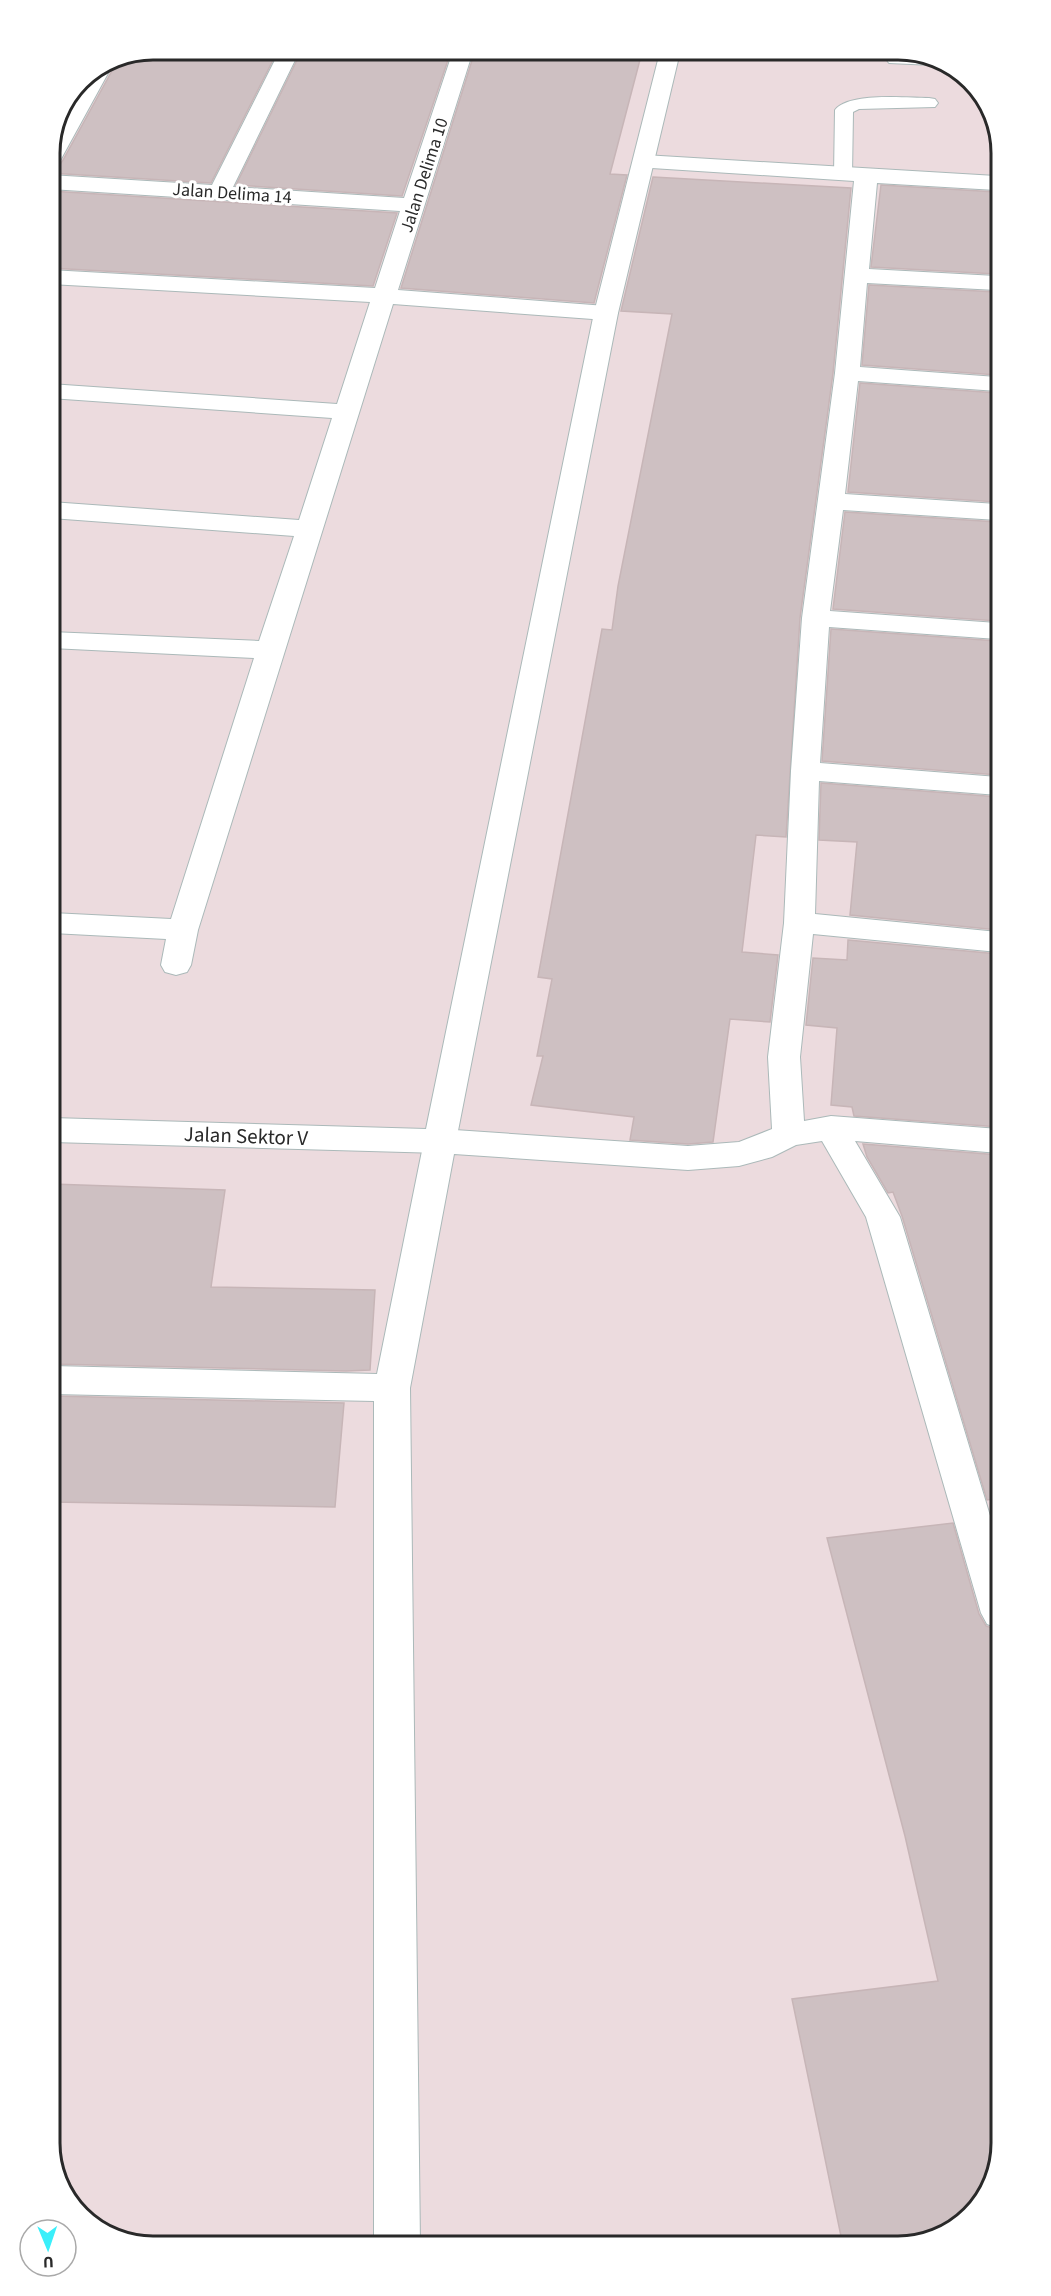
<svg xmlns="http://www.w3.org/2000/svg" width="1051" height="2296" viewBox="0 0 1051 2296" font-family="'Source Sans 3',sans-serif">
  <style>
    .building { fill: #cec0c2; stroke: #c7b5b7; stroke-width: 1.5 }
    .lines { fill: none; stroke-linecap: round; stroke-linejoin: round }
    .service-casing { stroke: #abb9b9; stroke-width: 2 }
    .minor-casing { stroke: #abb9b9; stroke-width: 2 }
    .tertiary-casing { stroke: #abb9b9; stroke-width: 2 }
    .service { fill: #fff; fill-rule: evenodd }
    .minor { fill: #fff; fill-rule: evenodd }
    .tertiary { fill: #fff; fill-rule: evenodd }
    .labels { text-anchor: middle; stroke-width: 6; stroke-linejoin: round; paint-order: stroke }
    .far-street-label { font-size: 18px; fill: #292929; stroke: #fff }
    .street-label { font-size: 21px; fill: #292929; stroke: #fff }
    .rim { fill: none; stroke: #292929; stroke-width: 3 }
  </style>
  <rect width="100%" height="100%" fill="#ecdbde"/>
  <path class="building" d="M 642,52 L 610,174 L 627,175 L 594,303 L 401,288 L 474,54 Z
    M 450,54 L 402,196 L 236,185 L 299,56 Z
    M 254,56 L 275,56 L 211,183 L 50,173 L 50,168 L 59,166 L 63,160 L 114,67 L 109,60 L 114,57 Z
    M 653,177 L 851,188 L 833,373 L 800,618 L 786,837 L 756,835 L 742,952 L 778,955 L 770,1022 L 730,1019 L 713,1142 L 688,1144 L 630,1140 L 634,1117 L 531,1105 L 543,1056 L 537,1056 L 552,979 L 538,977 L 602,629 L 612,630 L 618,586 L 672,314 L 621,311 Z
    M 881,185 L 996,192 L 996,274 L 871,267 Z
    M 50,191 L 397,213 L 373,286 L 50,268 Z
    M 869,285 L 996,292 L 997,375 L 862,365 Z
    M 860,383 L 997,393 L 997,502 L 848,492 Z
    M 845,512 L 997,522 L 997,621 L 833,609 Z
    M 831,629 L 997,641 L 998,775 L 822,761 Z
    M 821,783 L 998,797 L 998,930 L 850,915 L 857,842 L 819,840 Z
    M 848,940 L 998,954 L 999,1127 L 854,1116 L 852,1107 L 831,1105 L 837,1028 L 806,1025 L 813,958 L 847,960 Z
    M 863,1144 L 999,1155 L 1000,1498 L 987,1500 L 902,1216 L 893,1192 L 888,1193 L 867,1157 Z
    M 52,1184 L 225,1190 L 211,1287 L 375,1290 L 370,1370 L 346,1371 L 53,1364 Z
    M 53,1396 L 344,1403 L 335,1507 L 53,1502 Z
    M 953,1523 L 979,1614 L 986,1626 L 1000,1631 L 1001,2143 L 981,2204 L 932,2241 L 842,2241 L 792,1999 L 938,1981 L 905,1836 L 827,1538 Z"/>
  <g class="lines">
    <defs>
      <path id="service" d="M 895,54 L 917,54 L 940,63 L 933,65 L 889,63 L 886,59 L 889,55 Z
        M 929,98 L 935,99 L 938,103 L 935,107 L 859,109 L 853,112 L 852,175 L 849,179 L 837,179 L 834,175 L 835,110 C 849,92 907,98 929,98 Z"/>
      <path id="minor" d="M 452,54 L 472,54 L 398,290 L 606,306 L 614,308 L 618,313 L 614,318 L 606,320 L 393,304 L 198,930 L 191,965 L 187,972 L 176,975 L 165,972 L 161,965 L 166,939 L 52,933 L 52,913 L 171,919 L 254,658 L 51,648 L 51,632 L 259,641 L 294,536 L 51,518 L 51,502 L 299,520 L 332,418 L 50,398 L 50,384 L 337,404 L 370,302 L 50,284 L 50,270 L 375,288 L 400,211 L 50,189 L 50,175 L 212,185 L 277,56 L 297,56 L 233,187 L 404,198 Z
        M 108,62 L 112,66 L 61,159 L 58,164 L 50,166 L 50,147 L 85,77 Z
        M 644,155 L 996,176 L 996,190 L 877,183 L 869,269 L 996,276 L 996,290 L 867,283 L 860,367 L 997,377 L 997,391 L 858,381 L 845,494 L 997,504 L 997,520 L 843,510 L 830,611 L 997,623 L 997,639 L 829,627 L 820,763 L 998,777 L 998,795 L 819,781 L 815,914 L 998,932 L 998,952 L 813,934 L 800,1057 L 804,1121 L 831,1116 L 999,1129 L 999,1153 L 855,1141 L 900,1217 L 1000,1549 L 1000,1629 L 987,1624 L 981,1613 L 866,1217 L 822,1141 L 796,1145 L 772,1157 L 739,1166 L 688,1170 L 454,1154 L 410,1388 L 420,2244 L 374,2245 L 374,1401 L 53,1394 L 53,1366 L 377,1374 L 424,1141 L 428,1133 L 440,1129 L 688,1146 L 739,1142 L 772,1129 L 768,1057 L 784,923 L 791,771 L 802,618 L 835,373 L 854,181 L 636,167 L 633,162 L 636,157 Z"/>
      <path id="tertiary" d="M 660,52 L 680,52 L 618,313 L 456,1141 L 452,1149 L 440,1153 L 52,1142 L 52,1118 L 426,1129 L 594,313 Z"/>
    </defs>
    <use href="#service" class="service-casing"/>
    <use href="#minor" class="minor-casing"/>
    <use href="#tertiary" class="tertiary-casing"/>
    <use href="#service" class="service"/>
    <use href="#minor" class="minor"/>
    <use href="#tertiary" class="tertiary"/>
  </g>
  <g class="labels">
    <g class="far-street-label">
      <text transform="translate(424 175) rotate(-72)" y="6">Jalan Delima 10</text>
      <text transform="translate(232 193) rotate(4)" y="6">Jalan Delima 14</text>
    </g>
    <g class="street-label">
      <text transform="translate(246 1136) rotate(2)" y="7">Jalan Sektor V</text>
    </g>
  </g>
  <path d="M0 0H1051V2296H0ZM153 60H898A93 93 0 0 1 991 153V2143A93 93 0 0 1 898 2236H153A93 93 0 0 1 60 2143V153A93 93 0 0 1 153 60Z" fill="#fff" fill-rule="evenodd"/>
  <path class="rim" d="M153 60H898A93 93 0 0 1 991 153V2143A93 93 0 0 1 898 2236H153A93 93 0 0 1 60 2143V153A93 93 0 0 1 153 60Z"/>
  <g transform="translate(48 2248) rotate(178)"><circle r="28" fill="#ffffff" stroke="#a9a9a9" stroke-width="1.5"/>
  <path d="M0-4.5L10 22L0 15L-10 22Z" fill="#3aeffa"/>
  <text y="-9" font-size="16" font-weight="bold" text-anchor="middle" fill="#292929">U</text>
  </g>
</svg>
